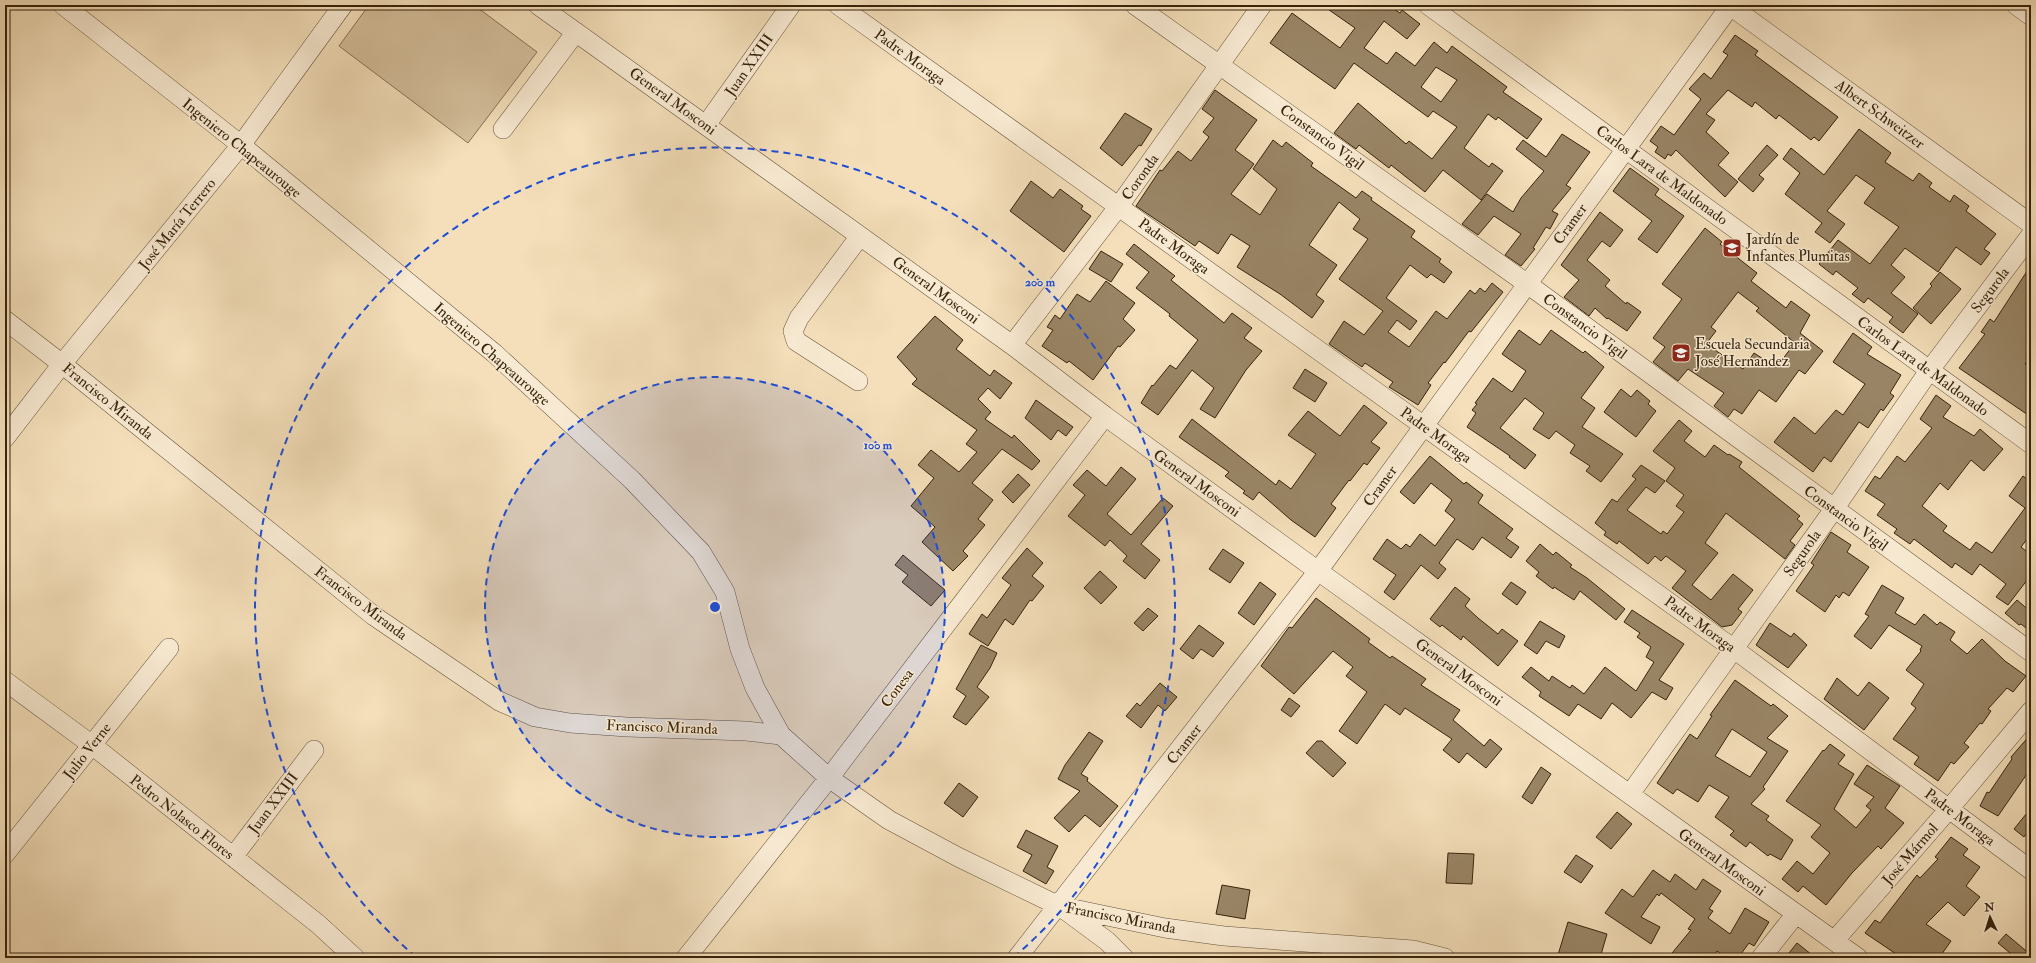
<svg xmlns="http://www.w3.org/2000/svg" width="2036" height="963" viewBox="0 0 2036 963" font-family="'IM FELL Double Pica',serif">
  <style>
    .grass { fill: #d4bf9c; stroke: #857154 }
    .building { fill: #998566; stroke: #36230c; fill-rule: evenodd }
    .lines { fill: none; stroke-linecap: round; stroke-linejoin: round }
    .minor-casing { stroke: #665238; stroke-width: 20 }
    .minor { stroke: #f8ead2; stroke-width: 19 }
    .ring { fill: none; stroke: #1d4ed8; stroke-width: 2; stroke-dasharray: 7 5 }
    .labels { text-anchor: middle; stroke-width: 3; stroke-linejoin: round; paint-order: stroke }
    .street-label { font-size: 15px; fill: #36230c; stroke: #f8ead2 }
    .poi-label { font-size: 15px; fill: #36230c; stroke: #f8ead2; text-anchor: start }
    .centre { fill: #1d4ed8; stroke: #f8ead2; stroke-width: 2 }
    .ring-label { font-size: 12px; text-anchor: middle; font-weight: bold; fill: #1d4ed8; stroke: #f8ead2; stroke-width: 3; stroke-linejoin: round; paint-order: stroke }
  </style>
  <rect width="100%" height="100%" fill="#f4dfba"/>
  <filter id="stains"><feTurbulence type="fractalNoise" baseFrequency=".005" numOctaves="4"/><feColorMatrix values="0 0 0 0 .2 0 0 0 0 .09 0 0 0 0 .02 0 0 0 .5 -.17"/></filter>
  <radialGradient id="worn" r=".72"><stop offset=".6" stop-color="#630" stop-opacity="0"/><stop offset="1" stop-color="#630" stop-opacity=".3"/></radialGradient>
  <path class="grass" d="M 369,5 L 474,5 L 537,52 L 468,143 L 339,46 Z"/>
  <path class="building" d="M 1322,5 L 1388,5 L 1400,13 L 1402,10 L 1420,24 L 1407,39 L 1384,21 L 1364,48 L 1387,64 L 1396,52 L 1415,66 L 1434,42 L 1447,53 L 1452,46 L 1507,87 L 1503,92 L 1542,119 L 1527,139 L 1498,117 L 1496,120 L 1488,114 L 1464,148 L 1489,167 L 1492,163 L 1503,171 L 1481,200 L 1443,170 L 1425,192 L 1391,165 L 1389,168 L 1359,145 L 1356,149 L 1334,133 L 1358,103 L 1406,144 L 1409,141 L 1432,159 L 1457,127 L 1433,111 L 1428,117 L 1354,63 L 1335,89 L 1270,43 L 1292,13 L 1340,48 L 1355,28 ZM 1436,67 L 1457,80 L 1441,102 L 1421,87 Z
    M 1735,35 L 1758,51 L 1755,55 L 1838,117 L 1819,141 L 1814,137 L 1811,140 L 1779,115 L 1776,119 L 1755,102 L 1752,107 L 1728,90 L 1706,114 L 1715,120 L 1706,132 L 1729,153 L 1718,165 L 1738,182 L 1725,197 L 1676,150 L 1671,156 L 1668,154 L 1665,159 L 1655,152 L 1658,147 L 1650,141 L 1661,126 L 1674,135 L 1701,99 L 1689,89 L 1704,73 L 1711,79 L 1728,55 L 1723,52 Z
    M 1215,90 L 1257,120 L 1235,150 L 1254,164 L 1231,194 L 1260,215 L 1277,189 L 1253,169 L 1273,140 L 1282,147 L 1286,142 L 1313,163 L 1311,166 L 1356,198 L 1362,191 L 1372,198 L 1371,200 L 1415,231 L 1411,237 L 1441,259 L 1439,262 L 1452,272 L 1444,283 L 1431,274 L 1427,278 L 1410,265 L 1386,298 L 1417,321 L 1410,330 L 1397,320 L 1388,332 L 1409,347 L 1436,311 L 1447,319 L 1470,290 L 1475,294 L 1480,288 L 1485,292 L 1492,283 L 1503,292 L 1471,332 L 1469,331 L 1445,363 L 1444,362 L 1428,383 L 1431,385 L 1418,405 L 1389,387 L 1393,382 L 1365,363 L 1362,367 L 1329,344 L 1344,321 L 1364,335 L 1383,311 L 1339,279 L 1368,239 L 1353,229 L 1360,219 L 1339,202 L 1309,245 L 1337,265 L 1316,295 L 1324,301 L 1312,318 L 1280,294 L 1237,267 L 1250,246 L 1231,234 L 1218,254 L 1199,241 L 1195,246 L 1136,206 L 1160,170 L 1162,171 L 1178,151 L 1191,161 L 1209,137 L 1203,132 L 1214,118 L 1202,109 Z
    M 1125,113 L 1152,129 L 1141,146 L 1139,145 L 1122,166 L 1100,148 Z
    M 1859,129 L 1891,153 L 1885,162 L 1913,181 L 1919,173 L 1932,183 L 1929,187 L 1950,202 L 1954,195 L 1969,206 L 1966,211 L 1996,234 L 1984,249 L 1990,253 L 1981,265 L 1956,247 L 1938,272 L 1905,248 L 1891,265 L 1905,277 L 1891,293 L 1918,314 L 1903,333 L 1889,322 L 1893,317 L 1868,298 L 1864,303 L 1852,294 L 1858,288 L 1836,271 L 1833,275 L 1819,264 L 1838,240 L 1870,264 L 1899,227 L 1864,203 L 1875,188 L 1856,175 L 1827,211 L 1845,224 L 1830,243 L 1815,232 L 1822,223 L 1785,194 L 1800,173 L 1783,159 L 1791,148 L 1824,175 Z
    M 1562,134 L 1590,152 L 1566,185 L 1571,188 L 1552,211 L 1558,214 L 1550,229 L 1546,227 L 1533,248 L 1535,249 L 1521,266 L 1505,255 L 1521,234 L 1494,216 L 1478,235 L 1462,224 L 1487,194 L 1513,212 L 1521,198 L 1544,171 L 1516,149 L 1523,140 L 1546,157 Z
    M 1767,145 L 1778,155 L 1759,175 L 1764,179 L 1753,192 L 1738,179 Z
    M 1630,168 L 1659,189 L 1655,195 L 1684,216 L 1657,253 L 1638,239 L 1652,221 L 1613,191 Z
    M 1031,181 L 1053,198 L 1060,189 L 1083,206 L 1081,209 L 1091,216 L 1064,252 L 1010,211 Z
    M 1600,212 L 1623,230 L 1610,247 L 1602,241 L 1587,260 L 1610,280 L 1605,286 L 1626,304 L 1627,302 L 1641,312 L 1627,331 L 1608,318 L 1607,319 L 1595,308 L 1589,316 L 1564,297 L 1579,280 L 1561,265 Z
    M 1705,228 L 1722,242 L 1720,244 L 1757,273 L 1751,281 L 1786,308 L 1791,301 L 1810,315 L 1800,333 L 1823,351 L 1805,374 L 1799,370 L 1776,402 L 1759,390 L 1742,414 L 1734,409 L 1728,417 L 1714,406 L 1724,393 L 1688,369 L 1678,381 L 1653,362 L 1665,347 L 1653,338 L 1682,299 L 1662,284 ZM 1738,292 L 1759,308 L 1756,311 L 1795,343 L 1778,365 L 1776,364 L 1774,366 L 1754,353 L 1743,369 L 1706,344 L 1716,331 L 1711,327 Z
    M 1134,244 L 1175,276 L 1171,280 L 1224,323 L 1232,313 L 1252,328 L 1244,338 L 1262,351 L 1246,370 L 1215,418 L 1200,409 L 1214,388 L 1192,370 L 1158,415 L 1141,403 L 1152,385 L 1153,386 L 1170,365 L 1176,369 L 1198,340 L 1169,316 L 1170,314 L 1136,288 L 1149,272 L 1126,254 Z
    M 1101,251 L 1123,264 L 1111,282 L 1089,269 Z
    M 2031,265 L 2031,356 L 2025,364 L 2031,368 L 2031,417 L 1959,368 L 1985,334 L 1981,332 L 1990,319 L 1994,322 Z
    M 1940,272 L 1961,289 L 1931,324 L 1913,308 L 1932,286 L 1930,284 Z
    M 1106,281 L 1135,303 L 1123,319 L 1135,330 L 1120,347 L 1118,346 L 1093,380 L 1069,361 L 1067,363 L 1042,346 L 1053,330 L 1047,327 L 1055,315 L 1060,319 L 1077,294 L 1090,302 Z
    M 935,316 L 963,340 L 956,349 L 990,376 L 994,370 L 1012,383 L 1000,399 L 988,388 L 978,399 L 991,412 L 985,419 L 1012,438 L 1014,435 L 1040,461 L 1032,470 L 1002,449 L 972,483 L 993,500 L 978,519 L 985,525 L 963,551 L 968,556 L 953,571 L 922,542 L 935,527 L 911,506 L 934,478 L 918,465 L 931,450 L 959,472 L 977,452 L 966,444 L 977,430 L 912,384 L 917,379 L 897,357 Z
    M 1519,330 L 1540,345 L 1551,330 L 1583,353 L 1585,351 L 1604,367 L 1581,398 L 1595,408 L 1582,427 L 1623,454 L 1601,482 L 1586,471 L 1590,466 L 1570,453 L 1575,445 L 1556,431 L 1549,439 L 1533,429 L 1544,413 L 1525,398 L 1500,428 L 1536,455 L 1525,469 L 1509,457 L 1510,456 L 1467,427 L 1476,413 L 1472,410 L 1477,404 L 1475,403 L 1493,378 L 1512,392 L 1526,371 L 1502,354 Z
    M 1853,333 L 1872,347 L 1867,354 L 1901,375 L 1890,393 L 1894,396 L 1883,411 L 1881,409 L 1868,428 L 1859,422 L 1831,462 L 1824,457 L 1813,472 L 1774,442 L 1794,417 L 1815,434 L 1836,410 L 1843,415 L 1865,384 L 1833,362 Z
    M 1305,369 L 1327,383 L 1315,402 L 1293,388 Z
    M 1621,389 L 1631,397 L 1637,390 L 1650,401 L 1648,404 L 1656,411 L 1636,437 L 1604,412 Z
    M 1936,395 L 1951,406 L 1943,417 L 1974,436 L 1980,429 L 2003,449 L 1984,471 L 1971,460 L 1948,490 L 1940,483 L 1922,506 L 1947,526 L 1943,531 L 1970,550 L 1976,542 L 1992,553 L 2025,508 L 2009,496 L 2023,476 L 2031,482 L 2031,534 L 2021,547 L 2031,555 L 2031,575 L 2008,605 L 1996,597 L 2006,584 L 1980,564 L 1972,575 L 1955,563 L 1952,568 L 1914,539 L 1910,544 L 1894,533 L 1897,529 L 1877,515 L 1885,504 L 1865,491 L 1875,476 L 1880,479 L 1897,456 L 1905,462 L 1932,428 L 1920,419 Z
    M 1036,400 L 1073,427 L 1066,436 L 1058,430 L 1051,440 L 1025,418 Z
    M 1364,405 L 1387,423 L 1371,442 L 1380,448 L 1367,465 L 1364,463 L 1350,481 L 1349,480 L 1331,504 L 1336,508 L 1315,537 L 1291,520 L 1259,492 L 1253,500 L 1243,493 L 1245,491 L 1225,476 L 1229,472 L 1179,437 L 1192,419 L 1276,485 L 1279,480 L 1291,489 L 1316,454 L 1288,435 L 1308,411 L 1340,436 Z
    M 1679,420 L 1692,431 L 1684,441 L 1705,457 L 1714,445 L 1728,455 L 1729,454 L 1742,462 L 1739,467 L 1800,516 L 1797,519 L 1803,524 L 1790,541 L 1795,545 L 1785,559 L 1726,513 L 1705,543 L 1718,553 L 1692,585 L 1711,600 L 1733,574 L 1753,590 L 1738,609 L 1742,612 L 1732,625 L 1722,627 L 1672,588 L 1686,571 L 1666,556 L 1661,561 L 1655,556 L 1648,564 L 1619,541 L 1617,544 L 1604,535 L 1606,532 L 1595,523 L 1612,499 L 1617,502 L 1636,479 L 1632,476 L 1641,465 L 1665,481 L 1655,493 L 1646,487 L 1627,510 L 1661,534 L 1663,531 L 1667,534 L 1684,512 L 1676,506 L 1684,495 L 1666,481 L 1675,468 L 1653,451 Z
    M 1430,456 L 1464,484 L 1466,482 L 1483,495 L 1478,503 L 1513,529 L 1506,538 L 1519,547 L 1511,558 L 1482,537 L 1473,550 L 1457,539 L 1439,563 L 1446,569 L 1438,579 L 1421,565 L 1394,600 L 1384,592 L 1396,575 L 1373,559 L 1387,539 L 1401,549 L 1406,544 L 1410,547 L 1420,534 L 1435,546 L 1455,519 L 1445,511 L 1452,500 L 1431,483 L 1414,504 L 1400,492 Z
    M 1121,467 L 1136,479 L 1107,514 L 1131,535 L 1163,498 L 1173,506 L 1141,544 L 1160,560 L 1145,579 L 1123,561 L 1127,556 L 1110,540 L 1105,546 L 1068,516 L 1085,495 L 1073,485 L 1087,470 L 1106,486 Z
    M 1018,474 L 1030,485 L 1013,503 L 1002,492 Z
    M 1831,532 L 1851,545 L 1847,552 L 1869,567 L 1849,596 L 1843,592 L 1839,598 L 1836,595 L 1825,612 L 1796,591 L 1814,565 L 1811,563 Z
    M 1540,544 L 1553,555 L 1556,552 L 1572,565 L 1570,567 L 1587,578 L 1625,609 L 1616,620 L 1580,591 L 1574,600 L 1554,587 L 1553,589 L 1536,576 L 1539,572 L 1526,561 Z
    M 1027,548 L 1043,563 L 1032,576 L 1044,586 L 1032,601 L 1030,600 L 1013,625 L 1005,619 L 988,646 L 969,634 L 982,614 L 987,618 L 1011,585 L 1002,578 Z
    M 1223,549 L 1244,563 L 1230,583 L 1209,569 Z
    M 903,555 L 945,590 L 931,606 L 902,582 L 908,575 L 895,565 Z
    M 1100,571 L 1117,587 L 1101,604 L 1084,588 Z
    M 1260,582 L 1276,594 L 1254,625 L 1238,613 Z
    M 1511,582 L 1526,592 L 1517,605 L 1502,594 Z
    M 1882,585 L 1904,598 L 1895,613 L 1915,625 L 1924,614 L 1937,625 L 1940,622 L 1955,632 L 1950,640 L 1967,654 L 1982,639 L 2005,661 L 2026,676 L 2013,692 L 2007,688 L 1988,709 L 1991,711 L 1982,724 L 1980,723 L 1964,743 L 1969,747 L 1954,764 L 1951,762 L 1938,781 L 1914,764 L 1919,757 L 1893,739 L 1916,708 L 1911,704 L 1924,684 L 1906,670 L 1921,651 L 1920,650 L 1922,646 L 1889,625 L 1871,649 L 1854,636 L 1869,616 L 1865,614 Z
    M 1455,587 L 1470,599 L 1465,606 L 1478,618 L 1498,634 L 1502,629 L 1518,641 L 1498,666 L 1463,636 L 1461,640 L 1442,625 L 1440,627 L 1430,619 Z
    M 1316,598 L 1370,639 L 1368,642 L 1390,658 L 1392,656 L 1426,679 L 1421,685 L 1460,710 L 1453,720 L 1484,746 L 1490,739 L 1502,749 L 1486,768 L 1467,753 L 1459,763 L 1443,750 L 1452,739 L 1405,708 L 1400,715 L 1385,704 L 1357,744 L 1339,731 L 1367,692 L 1346,676 L 1353,667 L 1333,651 L 1294,694 L 1261,666 L 1289,627 L 1292,628 Z
    M 2017,600 L 2031,612 L 2031,632 L 2021,624 L 2019,625 L 2005,613 Z
    M 1148,608 L 1158,616 L 1143,631 L 1134,623 Z
    M 1632,610 L 1684,644 L 1659,680 L 1673,688 L 1666,700 L 1652,692 L 1631,718 L 1612,703 L 1601,719 L 1578,704 L 1569,716 L 1539,696 L 1541,692 L 1522,677 L 1531,667 L 1549,681 L 1552,676 L 1570,688 L 1572,685 L 1584,694 L 1605,667 L 1636,691 L 1654,662 L 1646,657 L 1651,647 L 1637,637 L 1640,633 L 1624,622 Z
    M 1540,621 L 1565,636 L 1559,648 L 1546,641 L 1537,654 L 1524,645 Z
    M 1770,623 L 1791,637 L 1794,633 L 1807,645 L 1788,668 L 1756,645 Z
    M 1199,625 L 1224,643 L 1213,657 L 1201,649 L 1193,659 L 1180,649 Z
    M 981,645 L 997,653 L 990,668 L 977,687 L 989,697 L 966,725 L 953,717 L 966,696 L 956,689 Z
    M 1837,678 L 1858,696 L 1869,682 L 1889,698 L 1864,730 L 1824,699 Z
    M 1735,680 L 1771,706 L 1773,704 L 1788,716 L 1767,738 L 1788,751 L 1763,787 L 1765,789 L 1751,804 L 1769,816 L 1766,820 L 1793,840 L 1781,860 L 1770,854 L 1768,856 L 1750,842 L 1746,847 L 1730,835 L 1734,831 L 1715,817 L 1729,797 L 1709,785 L 1698,802 L 1677,789 L 1673,794 L 1657,783 L 1690,734 L 1697,739 L 1712,716 L 1710,715 ZM 1732,729 L 1767,752 L 1750,777 L 1715,756 Z
    M 1160,683 L 1177,697 L 1165,711 L 1158,705 L 1141,728 L 1126,716 L 1137,703 L 1140,706 Z
    M 1289,698 L 1300,706 L 1291,717 L 1281,710 Z
    M 1089,732 L 1103,741 L 1081,774 L 1088,778 L 1087,781 L 1118,806 L 1100,827 L 1085,815 L 1069,832 L 1054,818 L 1080,791 L 1058,779 L 1065,765 Z
    M 2031,734 L 2031,768 L 1998,816 L 1980,806 L 1987,792 L 1989,793 L 2012,759 L 2011,757 Z
    M 1317,741 L 1322,741 L 1346,763 L 1333,777 L 1306,753 Z
    M 1830,744 L 1845,755 L 1838,764 L 1854,774 L 1834,809 L 1856,828 L 1871,810 L 1866,806 L 1874,797 L 1854,784 L 1867,765 L 1900,786 L 1885,808 L 1904,823 L 1881,849 L 1878,846 L 1852,873 L 1826,905 L 1803,886 L 1798,892 L 1782,879 L 1797,861 L 1813,874 L 1830,853 L 1811,837 L 1821,825 L 1786,801 L 1823,750 L 1824,751 Z
    M 1541,767 L 1551,774 L 1532,804 L 1522,797 Z
    M 959,783 L 978,797 L 963,817 L 944,803 Z
    M 2031,808 L 2031,827 L 2024,837 L 2014,829 Z
    M 1617,812 L 1632,824 L 1611,849 L 1596,837 Z
    M 1026,830 L 1058,846 L 1047,867 L 1054,871 L 1046,884 L 1023,871 L 1032,855 L 1017,847 Z
    M 1951,837 L 1968,849 L 1963,855 L 1980,867 L 1966,886 L 1980,897 L 1964,916 L 1948,902 L 1926,924 L 1951,941 L 1939,958 L 1902,958 L 1865,933 L 1875,920 L 1880,923 L 1917,875 L 1920,878 L 1938,859 L 1935,857 Z
    M 1448,853 L 1474,854 L 1472,884 L 1446,883 Z
    M 1576,855 L 1593,866 L 1581,883 L 1564,872 Z
    M 1653,870 L 1670,882 L 1675,874 L 1696,890 L 1703,879 L 1721,891 L 1709,909 L 1713,911 L 1708,918 L 1730,934 L 1745,908 L 1769,922 L 1754,946 L 1749,943 L 1738,958 L 1727,958 L 1717,951 L 1712,958 L 1668,958 L 1691,930 L 1688,929 L 1695,919 L 1661,893 L 1659,896 L 1657,894 L 1641,917 L 1660,927 L 1651,944 L 1605,913 L 1622,889 L 1633,897 Z
    M 1222,885 L 1250,890 L 1245,919 L 1216,914 Z
    M 1568,922 L 1607,934 L 1600,958 L 1557,958 Z
    M 2006,934 L 2031,955 L 2031,958 L 2016,958 L 1998,943 Z
    M 1797,943 L 1816,958 L 1785,958 Z"/>
  <g class="lines">
    <defs>
      <path id="minor" d="M 63,5 L 241,145 L 494,353 L 632,480 L 701,552 L 725,592 L 740,649 L 755,688 L 781,735 L 829,778 L 889,820 L 958,857 L 1059,906 L 1165,928 L 1224,936 L 1413,950 L 1445,958
        M 538,5 L 1012,345 L 1105,416 L 1318,571 L 1858,958
        M 838,5 L 1734,649 L 2031,870
        M 1135,5 L 1526,283 L 2031,652
        M 1428,5 L 2031,444
        M 1729,5 L 2031,224
        M 2016,5 L 2031,16
        M 706,125 L 791,5
        M 503,129 L 576,32
        M 5,320 L 62,364 L 374,616 L 499,701 L 535,717 L 570,723 L 627,727 L 746,731 L 781,735
        M 1012,345 L 1119,206 L 1262,5
        M 858,381 L 796,341 L 793,331 L 799,318 L 860,236
        M 5,438 L 62,364 L 241,145 L 343,5
        M 5,681 L 92,745 L 318,924 L 355,958
        M 1630,794 L 1834,509 L 1929,371 L 2031,235
        M 5,854 L 169,648
        M 233,857 L 314,750
        M 1065,910 L 1107,941 L 1124,958
        M 1834,941 L 1949,809 L 2031,711
        M 686,958 L 829,778 L 1105,416
        M 1017,958 L 1318,571 L 1731,5
        M 1761,958 L 1795,915"/>
    </defs>
    <use href="#minor" class="minor-casing"/>
    <use href="#minor" class="minor"/>
  </g>
  <circle cx="715" cy="607" r="230" fill="#1d4ed8" fill-opacity=".12"/>
  <g class="ring">
    <circle cx="715" cy="607" r="230"/>
    <path d="M416 957A460 460 0 1 1 1014 957"/>
  </g>
  <defs>
    <symbol id="school-square" viewBox="-11 -11 22 22"><rect x="-9" y="-9" width="18" height="18" rx="4" fill="#8f2418" stroke="#f8ead2"/><path d="M0-5L7-2L0 1L-7-2ZM-4 1L0 2.5L4 1V4Q0 6-4 4Z" fill="#fff"/></symbol>
  </defs>
  <g fill-rule="evenodd">
    <use href="#school-square" x="1721" y="237" width="22" height="22"/>
    <use href="#school-square" x="1670" y="342" width="22" height="22"/>
  </g>
  <g class="labels">
    <g class="street-label">
      <text transform="translate(910 57) rotate(36)" y="5">Padre Moraga</text>
      <text transform="translate(749 65) rotate(-55)" y="5">Juan XXIII</text>
      <text transform="translate(673 101) rotate(36)" y="5">General Mosconi</text>
      <text transform="translate(1880 114) rotate(36)" y="5">Albert Schweitzer</text>
      <text transform="translate(1322 137) rotate(36)" y="5">Constancio Vigil</text>
      <text transform="translate(242 148) rotate(39)" y="5">Ingeniero Chapeaurouge</text>
      <text transform="translate(1662 175) rotate(36)" y="5">Carlos Lara de Maldonado</text>
      <text transform="translate(1140 177) rotate(-55)" y="5">Coronda</text>
      <text transform="translate(177 224) rotate(-51)" y="5">José María Terrero</text>
      <text transform="translate(1570 224) rotate(-54)" y="5">Cramer</text>
      <text transform="translate(1174 246) rotate(36)" y="5">Padre Moraga</text>
      <text transform="translate(936 290) rotate(36)" y="5">General Mosconi</text>
      <text transform="translate(1990 290) rotate(-53)" y="5">Segurola</text>
      <text transform="translate(1585 326) rotate(36)" y="5">Constancio Vigil</text>
      <text transform="translate(492 354) rotate(41)" y="5">Ingeniero Chapeaurouge</text>
      <text transform="translate(1923 366) rotate(36)" y="5">Carlos Lara de Maldonado</text>
      <text transform="translate(108 401) rotate(39)" y="5">Francisco Miranda</text>
      <text transform="translate(1436 435) rotate(36)" y="5">Padre Moraga</text>
      <text transform="translate(1197 483) rotate(36)" y="5">General Mosconi</text>
      <text transform="translate(1380 486) rotate(-54)" y="5">Cramer</text>
      <text transform="translate(1846 518) rotate(36)" y="5">Constancio Vigil</text>
      <text transform="translate(1802 553) rotate(-55)" y="5">Segurola</text>
      <text transform="translate(361 603) rotate(37)" y="5">Francisco Miranda</text>
      <text transform="translate(1700 624) rotate(36)" y="5">Padre Moraga</text>
      <text transform="translate(1459 672) rotate(36)" y="5">General Mosconi</text>
      <text transform="translate(897 688) rotate(-53)" y="5">Conesa</text>
      <text transform="translate(662 727) rotate(2)" y="5">Francisco Miranda</text>
      <text transform="translate(1184 744) rotate(-52)" y="5">Cramer</text>
      <text transform="translate(87 751) rotate(-52)" y="5">Julio Verne</text>
      <text transform="translate(273 803) rotate(-53)" y="5">Juan XXIII</text>
      <text transform="translate(182 817) rotate(38)" y="5">Pedro Nolasco Flores</text>
      <text transform="translate(1960 817) rotate(37)" y="5">Padre Moraga</text>
      <text transform="translate(1910 854) rotate(-49)" y="5">José Mármol</text>
      <text transform="translate(1722 862) rotate(36)" y="5">General Mosconi</text>
      <text transform="translate(1121 918) rotate(11)" y="5">Francisco Miranda</text>
    </g>
    <g class="poi-label">
      <text x="1746" y="244">Jardín de<tspan x="1746" dy="17">Infantes Plumitas</tspan></text>
      <text x="1695" y="349">Escuela Secundaria<tspan x="1695" dy="17">José Hernandez</tspan></text>
    </g>
  </g>
  <circle cx="715" cy="607" r="6" class="centre"/>
  <g class="ring-label">
    <text x="1040" y="286">200 m</text>
    <text x="878" y="449">100 m</text>
  </g>
  <rect width="2036" height="963" fill="none" stroke="#f4dfba" stroke-width="20"/>
  <rect x="6" y="6" width="2024" height="951" fill="none" stroke="#36230c" stroke-width="2"/>
  <rect x="10" y="10" width="2016" height="943" fill="none" stroke="#36230c"/>
  <g transform="translate(1990 917) rotate(356)" stroke="#f8ead2" stroke-width="3" paint-order="stroke">
  <path d="M0-3L7 15L0 10L-7 15Z" fill="#36230c"/>
  <text y="-6" font-size="11" font-weight="bold" text-anchor="middle" fill="#36230c">N</text>
  </g>
  <rect width="100%" height="100%" filter="url(#stains)"/>
  <rect width="100%" height="100%" fill="url(#worn)"/>
</svg>
